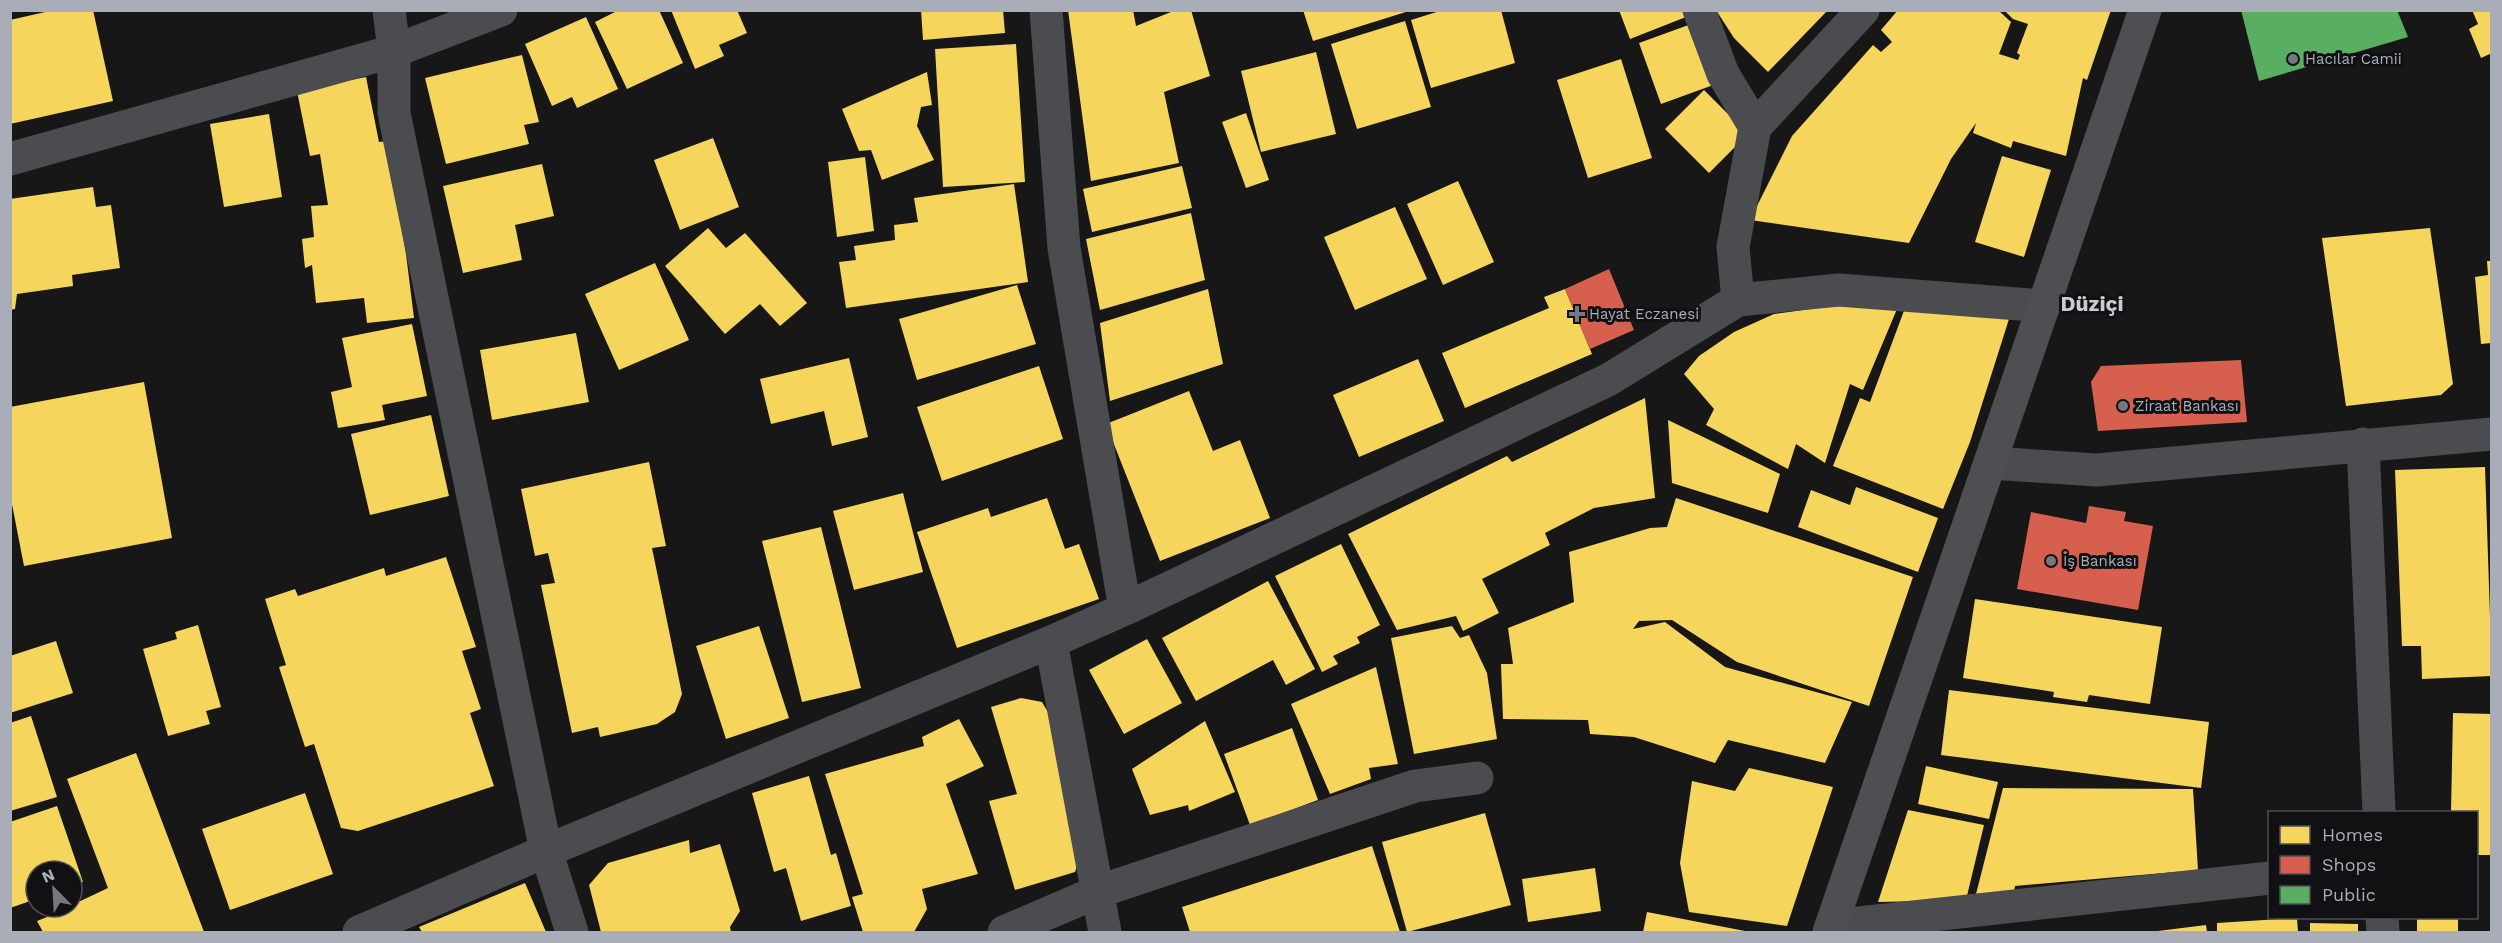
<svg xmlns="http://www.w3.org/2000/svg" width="2502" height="943" viewBox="0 0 2502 943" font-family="'Work Sans',sans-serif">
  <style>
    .homes { fill: #f6d55c }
    .shops { fill: #d6604d }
    .public { fill: #5aae61 }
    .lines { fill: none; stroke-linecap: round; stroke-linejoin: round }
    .minor { stroke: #4b4c50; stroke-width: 33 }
    .major { stroke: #4d4f52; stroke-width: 33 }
    .poi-dot { fill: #757880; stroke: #111113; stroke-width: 2 }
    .labels { text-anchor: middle; stroke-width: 6; stroke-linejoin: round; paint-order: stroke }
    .poi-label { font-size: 15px; fill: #a8adb8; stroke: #111113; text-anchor: start }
    .district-label { font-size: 21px; font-weight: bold; fill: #c9ccd4; stroke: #111113 }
  </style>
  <rect width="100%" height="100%" fill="#171717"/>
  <path class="homes" d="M 54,10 L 93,10 L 113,101 L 10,124 L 10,20 Z
    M 619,10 L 659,10 L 683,63 L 627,89 L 595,22 Z
    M 671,10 L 737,10 L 747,33 L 719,45 L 724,56 L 695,69 Z
    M 921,10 L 1003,10 L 1005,33 L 923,40 Z
    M 1068,10 L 1133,10 L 1136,26 L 1176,10 L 1191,10 L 1210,76 L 1164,92 L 1179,163 L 1091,181 Z
    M 1303,10 L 1409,10 L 1409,11 L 1313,41 Z
    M 1443,10 L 1501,10 L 1515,63 L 1431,88 L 1411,20 Z
    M 1619,10 L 1684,10 L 1686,17 L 1630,39 Z
    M 1716,10 L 1828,10 L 1768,72 L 1734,38 Z
    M 1898,10 L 1998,10 L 2011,22 L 1999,54 L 2018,60 L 2020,55 L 2017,53 L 2028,24 L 2013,19 L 2004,10 L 2111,10 L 2087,80 L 2083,78 L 2066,156 L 2013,141 L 2011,148 L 1973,133 L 1976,123 L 1951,159 L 1909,243 L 1750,220 L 1792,136 L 1873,45 L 1881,52 L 1892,42 L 1881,30 Z
    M 2472,10 L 2492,10 L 2492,53 L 2481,58 L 2469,29 L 2478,24 Z
    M 586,17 L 618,89 L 577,108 L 572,97 L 552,106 L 525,44 Z
    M 1405,21 L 1431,107 L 1357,129 L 1331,44 Z
    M 1694,23 L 1716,84 L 1661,104 L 1639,43 Z
    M 1016,44 L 1025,182 L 943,187 L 935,49 Z
    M 1316,52 L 1336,134 L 1261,152 L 1241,71 Z
    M 522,55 L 539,122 L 524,125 L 529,144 L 446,164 L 425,78 Z
    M 1621,59 L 1652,158 L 1588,178 L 1557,80 Z
    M 927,72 L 932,105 L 921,107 L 917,126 L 934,160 L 882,180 L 871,150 L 859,151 L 842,109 Z
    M 366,77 L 379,142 L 387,141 L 406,254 L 414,318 L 367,323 L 364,298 L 316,303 L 312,265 L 305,268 L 302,239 L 314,237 L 311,206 L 328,205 L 320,154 L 310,156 L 297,91 Z
    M 1704,90 L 1748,134 L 1709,173 L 1665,129 Z
    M 1246,113 L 1269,180 L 1246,188 L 1222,122 Z
    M 269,114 L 282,197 L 224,207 L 210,124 Z
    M 713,138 L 739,207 L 680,230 L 654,160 Z
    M 2002,156 L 2051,170 L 2024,257 L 1975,242 Z
    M 865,157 L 874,231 L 837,237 L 828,162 Z
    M 542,164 L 554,216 L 515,225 L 522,260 L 463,273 L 443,186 Z
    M 1182,166 L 1192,208 L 1092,232 L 1083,189 Z
    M 1458,181 L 1494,262 L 1443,285 L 1407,204 Z
    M 1014,184 L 1028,282 L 846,308 L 839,262 L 856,260 L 854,246 L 895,240 L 894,225 L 918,222 L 914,198 Z
    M 93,187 L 96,207 L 111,205 L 120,268 L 72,275 L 73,286 L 17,294 L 15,309 L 10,310 L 10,199 Z
    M 1395,207 L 1427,279 L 1355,310 L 1324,237 Z
    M 1191,213 L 1205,280 L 1100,310 L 1086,239 Z
    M 708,228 L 726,248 L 745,233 L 807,303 L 780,326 L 760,304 L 725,334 L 665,266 Z
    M 2430,228 L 2453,384 L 2441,395 L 2346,406 L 2322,238 Z
    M 2487,261 L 2492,261 L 2492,343 L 2481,344 L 2475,277 L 2488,275 Z
    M 655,263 L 689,340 L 619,370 L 585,294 Z
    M 1017,285 L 1036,344 L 917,380 L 899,319 Z
    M 1208,289 L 1223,364 L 1110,401 L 1100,323 Z
    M 1565,289 L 1592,354 L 1465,408 L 1442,353 L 1549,308 L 1544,297 Z
    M 1854,303 L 1897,309 L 1863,390 L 1850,384 L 1825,463 L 1796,444 L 1788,469 L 1706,425 L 1714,409 L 1684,374 L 1699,356 L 1734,332 L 1774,314 Z
    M 1905,308 L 2009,319 L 1970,442 L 1943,509 L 1833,466 L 1860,398 L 1870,402 Z
    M 412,324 L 427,396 L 382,405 L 385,420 L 338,428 L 331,392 L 352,387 L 342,338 Z
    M 576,333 L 589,402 L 492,420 L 480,350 Z
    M 849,358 L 868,437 L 832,446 L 824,411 L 771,424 L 760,379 Z
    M 1418,359 L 1444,421 L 1359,457 L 1333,395 Z
    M 1039,366 L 1063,439 L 942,481 L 917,407 Z
    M 144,382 L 172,538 L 24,566 L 10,494 L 10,407 Z
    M 1189,391 L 1213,451 L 1240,440 L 1270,518 L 1160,561 L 1106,424 Z
    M 1645,398 L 1655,498 L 1594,508 L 1545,533 L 1550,545 L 1482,579 L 1499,613 L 1463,631 L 1456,616 L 1397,630 L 1348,534 L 1507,456 L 1512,462 Z
    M 431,415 L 449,496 L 370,515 L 351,434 Z
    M 1668,420 L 1780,474 L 1768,513 L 1672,483 Z
    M 649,462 L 666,546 L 652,548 L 682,694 L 675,712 L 657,724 L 600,737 L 598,727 L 572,733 L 541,585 L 555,583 L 548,553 L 535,556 L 521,489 Z
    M 2485,467 L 2492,676 L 2422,679 L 2421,646 L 2402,646 L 2395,470 Z
    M 1856,487 L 1938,518 L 1918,572 L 1798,527 L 1811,490 L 1850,505 Z
    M 903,493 L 923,572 L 854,590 L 833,511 Z
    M 1047,498 L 1065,549 L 1079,544 L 1099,599 L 957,648 L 917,532 L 988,508 L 991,517 Z
    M 1676,498 L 1913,577 L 1869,706 L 1737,662 L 1672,620 L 1639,621 L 1633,629 L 1665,622 L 1725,667 L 1852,702 L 1825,763 L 1728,740 L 1715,763 L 1634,737 L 1590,734 L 1588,720 L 1503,719 L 1501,664 L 1513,664 L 1508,628 L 1574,602 L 1569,552 L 1650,528 L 1667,527 Z
    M 821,527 L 861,688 L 802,702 L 762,541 Z
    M 1341,544 L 1380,625 L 1357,637 L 1360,643 L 1333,656 L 1338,664 L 1322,672 L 1275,576 Z
    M 446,557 L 476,647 L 462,651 L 481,709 L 470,713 L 494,786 L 358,831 L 341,828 L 314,744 L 305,747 L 279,667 L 286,665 L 265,599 L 295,589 L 298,596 L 384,568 L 386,576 Z
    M 1268,581 L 1315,669 L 1286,685 L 1273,660 L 1196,701 L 1162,638 Z
    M 1975,599 L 2162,627 L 2150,704 L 2089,695 L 2087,702 L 2053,697 L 2054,692 L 1963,678 Z
    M 198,625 L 221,707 L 206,711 L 210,724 L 168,736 L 143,649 L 177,639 L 175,632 Z
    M 759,626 L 789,718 L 726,739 L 696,646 Z
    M 1452,626 L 1460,638 L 1469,635 L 1487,673 L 1497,739 L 1414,754 L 1391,638 Z
    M 1147,639 L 1182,703 L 1124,734 L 1089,670 Z
    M 56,641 L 73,693 L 10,713 L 10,656 Z
    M 1376,667 L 1398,764 L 1369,768 L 1371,779 L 1330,794 L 1291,704 Z
    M 1949,690 L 2209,722 L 2201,788 L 1941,755 Z
    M 1021,698 L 1042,702 L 1055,724 L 1083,849 L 1075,872 L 1015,890 L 989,801 L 1017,794 L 991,707 Z
    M 2453,713 L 2492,714 L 2492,855 L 2476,855 L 2476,812 L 2451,812 Z
    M 31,716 L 57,797 L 10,811 L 10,723 Z
    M 959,719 L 984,766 L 946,784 L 978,874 L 922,889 L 927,909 L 914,932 L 863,932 L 852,897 L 863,894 L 825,774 L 924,746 L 922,737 Z
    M 1205,721 L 1235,792 L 1189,811 L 1188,805 L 1150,815 L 1132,769 Z
    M 1292,728 L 1318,800 L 1250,825 L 1224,754 Z
    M 136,753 L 204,932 L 43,932 L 37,921 L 72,907 L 72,905 L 108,888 L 67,779 Z
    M 1926,766 L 1998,782 L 1989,819 L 1918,804 Z
    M 1749,768 L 1833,787 L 1787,926 L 1689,912 L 1680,863 L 1692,781 L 1735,791 Z
    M 809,776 L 831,855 L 836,853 L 851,906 L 801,921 L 786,868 L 774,872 L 752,793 Z
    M 2003,788 L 2193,789 L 2198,870 L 2015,886 L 2013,897 L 1975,898 Z
    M 305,793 L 333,874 L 230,910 L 202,829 Z
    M 57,806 L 83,882 L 72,886 L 72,871 L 36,871 L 36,899 L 10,908 L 10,822 Z
    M 1908,810 L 1984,825 L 1966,900 L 1878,902 Z
    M 1485,813 L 1511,905 L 1407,932 L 1382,842 Z
    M 689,840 L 690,853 L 720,844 L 740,911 L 730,927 L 731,932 L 601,932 L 589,885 L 608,863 Z
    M 1372,846 L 1400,932 L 1190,932 L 1182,907 Z
    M 1595,868 L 1601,911 L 1528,922 L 1522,879 Z
    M 525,883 L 546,932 L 422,932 L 419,927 Z
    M 1647,912 L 1745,931 L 1744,932 L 1643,932 Z
    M 2297,918 L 2298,932 L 2217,932 L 2217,923 Z
    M 2417,918 L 2458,918 L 2458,932 L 2417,932 Z
    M 2310,923 L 2358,924 L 2358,932 L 2310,932 Z
    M 2206,925 L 2207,932 L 2158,932 L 2158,931 Z"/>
  <path class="shops" d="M 1609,269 L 1634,330 L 1590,349 L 1565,289 Z
    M 2241,360 L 2247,422 L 2098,431 L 2091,382 L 2101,366 Z
    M 2089,506 L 2126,512 L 2124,521 L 2153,526 L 2138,610 L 2017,589 L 2031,512 L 2086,523 Z"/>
  <path class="public" d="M 2241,10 L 2397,10 L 2408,37 L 2259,81 Z"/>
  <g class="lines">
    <path class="minor" d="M 389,10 L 394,51 L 394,113 L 546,851 L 572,932
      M 1046,10 L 1064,248 L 1125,609
      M 1699,10 L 1723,74 L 1755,127 L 1733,247 L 1738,300
      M 1755,127 L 1863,10
      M 10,159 L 394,51 L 501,10
      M 2363,444 L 2379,812
      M 1991,463 L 2097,470 L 2492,434
      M 1051,642 L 1105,932
      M 2382,918 L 2383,932
      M 1831,926 L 2270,878
      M 359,932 L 546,851 L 1051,642 L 1125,609 L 1608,380 L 1738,300 L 1839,290 L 2044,306
      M 1004,932 L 1097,892 L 1415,786 L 1477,778"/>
    <path class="major" d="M 1829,932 L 2145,10"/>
  </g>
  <g class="poi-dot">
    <circle cx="2293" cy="59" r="6"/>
    <path d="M1574 305h6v6h6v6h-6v6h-6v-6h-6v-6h6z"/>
    <circle cx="2123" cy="406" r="6"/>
    <circle cx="2051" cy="561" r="6"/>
  </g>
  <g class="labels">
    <g class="poi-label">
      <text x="2305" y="64">Hacılar Camii</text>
      <text x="1589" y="319">Hayat Eczanesi</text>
      <text x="2135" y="411">Ziraat Bankası</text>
      <text x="2063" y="566">İş Bankası</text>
    </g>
    <g class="district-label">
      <text x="2092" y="311">Düziçi</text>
    </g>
  </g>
  <rect width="2502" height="943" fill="none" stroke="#a8adb8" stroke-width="24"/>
  <rect x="2268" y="811" width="210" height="108" fill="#111113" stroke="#4d4f55" stroke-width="1.5"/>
  <rect x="2280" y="826" width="30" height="18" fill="#f6d55c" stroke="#4d4f55" stroke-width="1.5"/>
  <text x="2322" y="841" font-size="18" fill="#a8adb8">Homes</text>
  <rect x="2280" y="856" width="30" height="18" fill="#d6604d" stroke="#4d4f55" stroke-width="1.5"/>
  <text x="2322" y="871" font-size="18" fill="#a8adb8">Shops</text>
  <rect x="2280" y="886" width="30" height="18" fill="#5aae61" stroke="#4d4f55" stroke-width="1.5"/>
  <text x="2322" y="901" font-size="18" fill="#a8adb8">Public</text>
  <g transform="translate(54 889) rotate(336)"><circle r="28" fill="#111113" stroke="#4d4f55" stroke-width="1.5"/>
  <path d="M0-4.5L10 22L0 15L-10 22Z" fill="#757880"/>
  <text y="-9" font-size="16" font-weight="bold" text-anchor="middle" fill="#a8adb8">N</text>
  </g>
</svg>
